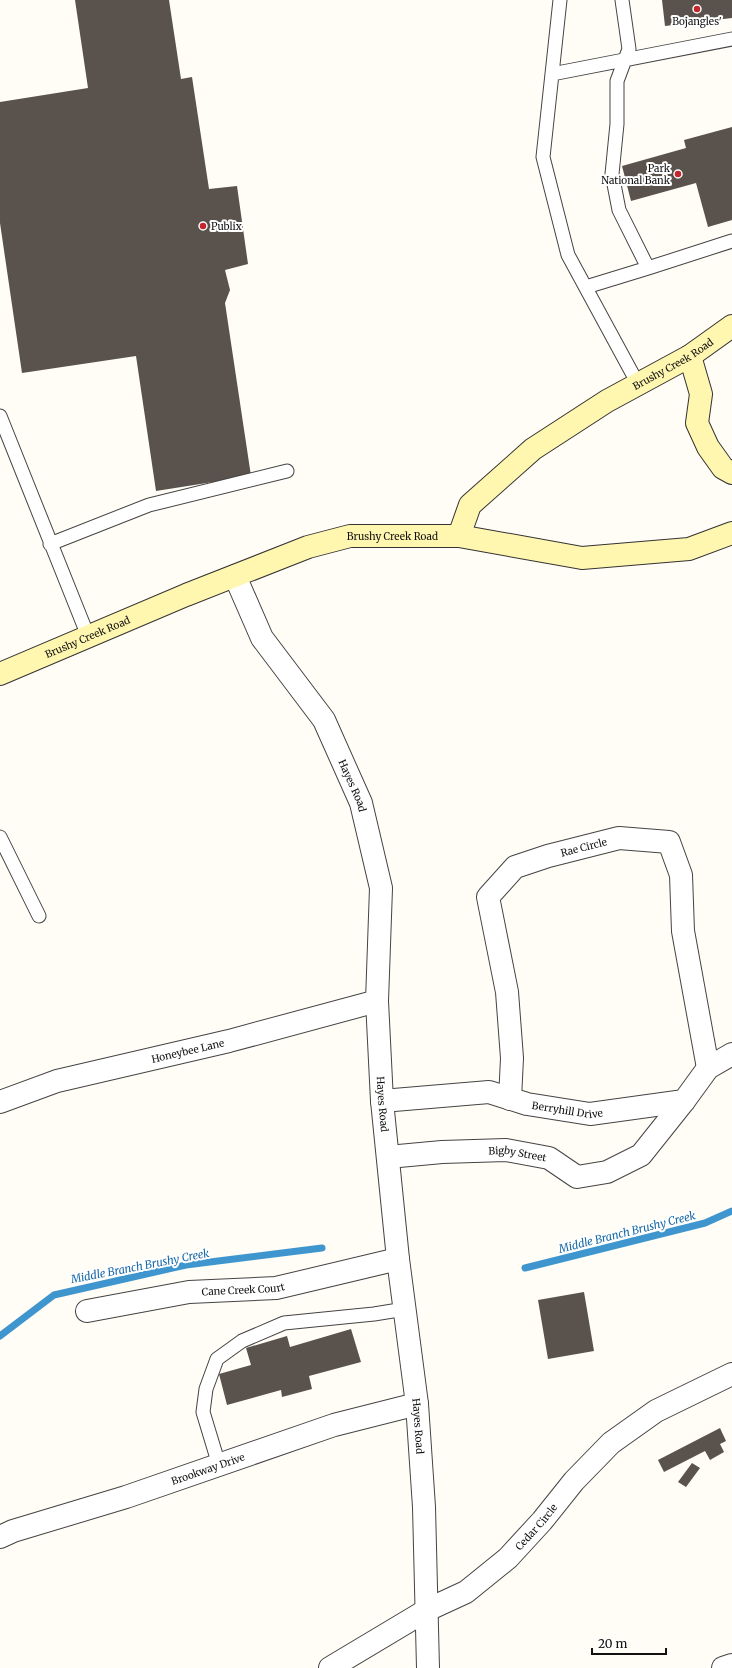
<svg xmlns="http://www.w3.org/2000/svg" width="732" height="1668" viewBox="0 0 732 1668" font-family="Merriweather,serif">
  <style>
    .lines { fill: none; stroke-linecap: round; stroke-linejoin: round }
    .stream { stroke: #3f96cf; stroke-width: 7 }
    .building { fill: #5a524d }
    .lane-casing { stroke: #444; stroke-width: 15 }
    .street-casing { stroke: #444; stroke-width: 24 }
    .secondary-casing { stroke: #333; stroke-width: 24 }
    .lane { stroke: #fff; stroke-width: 13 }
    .street { stroke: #fff; stroke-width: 22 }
    .secondary { stroke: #fff6b0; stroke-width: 22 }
    .poi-dot { fill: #c4262e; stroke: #fff; stroke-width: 1.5 }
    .labels { text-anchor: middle; stroke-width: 4; stroke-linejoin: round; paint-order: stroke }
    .poi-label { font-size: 10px; fill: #111; stroke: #fff }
    .street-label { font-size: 10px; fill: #111; stroke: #fff }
    .water-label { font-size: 11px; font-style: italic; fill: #1768a6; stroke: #fff }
  </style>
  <rect width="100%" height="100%" fill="#fffdf5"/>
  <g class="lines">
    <path class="stream" d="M 525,1268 L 705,1223 L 732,1211
      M 0,1336 L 54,1295 L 186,1265 L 322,1248"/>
  </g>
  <path class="building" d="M 75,0 L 169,0 L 181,79 L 192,77 L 209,189 L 237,186 L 248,264 L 225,270 L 230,290 L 225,303 L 251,476 L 156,491 L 136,356 L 22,373 L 0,223 L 0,102 L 88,88 Z
    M 662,0 L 732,0 L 732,18 L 665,26 Z
    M 732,127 L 732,220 L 708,227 L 696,183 L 631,201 L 622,166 L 686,148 L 684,140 Z
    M 584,1292 L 594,1351 L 548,1359 L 538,1300 Z
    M 351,1329 L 361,1362 L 309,1376 L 312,1389 L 282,1397 L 281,1390 L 227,1405 L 219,1374 L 251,1365 L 246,1348 L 287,1336 L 290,1347 Z
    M 720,1428 L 726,1441 L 720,1444 L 724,1452 L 710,1460 L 705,1451 L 664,1472 L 658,1460 Z
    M 692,1463 L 700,1468 L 686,1487 L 678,1482 Z"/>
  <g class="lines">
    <defs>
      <path id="lane" d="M 560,0 L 543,157 L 568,255 L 638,384
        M 622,0 L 629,49 L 617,81 L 617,124 L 612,174 L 619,210 L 648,268 L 732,241
        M 552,74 L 732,39
        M 586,287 L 648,268
        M 0,416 L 88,636
        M 50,544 L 149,505 L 287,471
        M 0,837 L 39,916
        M 219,1465 L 203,1412 L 206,1389 L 217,1359 L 242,1341 L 284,1323 L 374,1314 L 405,1309"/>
      <g id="street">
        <path id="s1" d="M 235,576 L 262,638 L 324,720 L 361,803 L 381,888 L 377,1001 L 382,1101 L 398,1259 L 417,1404 L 424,1507 L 428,1668"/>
        <path id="s2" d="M 510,1099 L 512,1058 L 507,992 L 488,897 L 515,867 L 548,856 L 619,838 L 669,842 L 681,875 L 683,931 L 708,1068"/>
        <path id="s3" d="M 382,1101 L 489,1092 L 527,1104 L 590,1114 L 684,1101 L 708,1068 L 732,1054"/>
        <path id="s4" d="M 0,1102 L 57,1081 L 229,1041 L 377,1001"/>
        <path id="s5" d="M 388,1157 L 442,1152 L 506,1150 L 549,1158 L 577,1177 L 607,1172 L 641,1155 L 684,1101"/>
        <path id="s6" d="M 87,1311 L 189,1292 L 276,1288 L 398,1259"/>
        <path id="s7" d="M 0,1537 L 13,1531 L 126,1497 L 334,1425 L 417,1404"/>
        <path id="s8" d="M 330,1668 L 427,1610 L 466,1592 L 508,1558 L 542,1521 L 574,1481 L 611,1443 L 656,1411 L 732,1374"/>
        <path d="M 723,1668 L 732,1665"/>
      </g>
      <g id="secondary">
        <path d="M 690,356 L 701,394 L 697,423 L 708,447 L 723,468 L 732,473"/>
        <path id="s9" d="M 459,536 L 470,505 L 533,449 L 607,401 L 690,356 L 732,326"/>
        <path id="s10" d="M 0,674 L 186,595 L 308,547 L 350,536 L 459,536 L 582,558 L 689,549 L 732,533"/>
      </g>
    </defs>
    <use href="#lane" class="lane-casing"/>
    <use href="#street" class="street-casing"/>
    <use href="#secondary" class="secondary-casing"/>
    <use href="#lane" class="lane"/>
    <use href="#street" class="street"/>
    <use href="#secondary" class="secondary"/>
  </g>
  <g class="poi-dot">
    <circle cx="697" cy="9" r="4"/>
    <circle cx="678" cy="174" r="4"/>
    <circle cx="203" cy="226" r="4"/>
  </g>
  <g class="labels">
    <g class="poi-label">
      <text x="697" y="25">Bojangles'</text>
      <text x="670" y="172" text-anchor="end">Park<tspan x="670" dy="12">National Bank</tspan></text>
      <text x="211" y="230" text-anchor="start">Publix</text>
    </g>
    <g class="street-label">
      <text dy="4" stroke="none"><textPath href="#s9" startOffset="281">Brushy Creek Road</textPath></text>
      <text dy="4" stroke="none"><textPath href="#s10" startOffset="419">Brushy Creek Road</textPath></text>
      <text dy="4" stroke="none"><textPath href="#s10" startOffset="95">Brushy Creek Road</textPath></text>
      <text dy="4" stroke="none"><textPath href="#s1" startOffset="242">Hayes Road</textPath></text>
      <text dy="4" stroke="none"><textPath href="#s2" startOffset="316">Rae Circle</textPath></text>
      <text dy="4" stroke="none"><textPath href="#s4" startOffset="195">Honeybee Lane</textPath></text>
      <text dy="4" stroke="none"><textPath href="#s1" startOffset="565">Hayes Road</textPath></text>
      <text dy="4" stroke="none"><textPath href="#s3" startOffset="188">Berryhill Drive</textPath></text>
      <text dy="4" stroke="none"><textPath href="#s5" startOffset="130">Bigby Street</textPath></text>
      <text dy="4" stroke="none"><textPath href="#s6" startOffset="158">Cane Creek Court</textPath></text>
      <text dy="4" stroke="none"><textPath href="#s1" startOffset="889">Hayes Road</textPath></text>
      <text dy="4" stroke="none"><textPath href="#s7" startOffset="219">Brookway Drive</textPath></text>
      <text dy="4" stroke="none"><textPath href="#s8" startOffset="252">Cedar Circle</textPath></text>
    </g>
    <g class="water-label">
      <text transform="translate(627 1232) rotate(-14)" y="4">Middle Branch Brushy Creek</text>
      <text transform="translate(140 1266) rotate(-11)" y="4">Middle Branch Brushy Creek</text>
    </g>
  </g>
  <path d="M592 1648v6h74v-6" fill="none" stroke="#111111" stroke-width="2"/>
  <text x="598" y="1648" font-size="12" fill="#111111" stroke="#ffffff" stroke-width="3" paint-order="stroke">20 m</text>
</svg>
